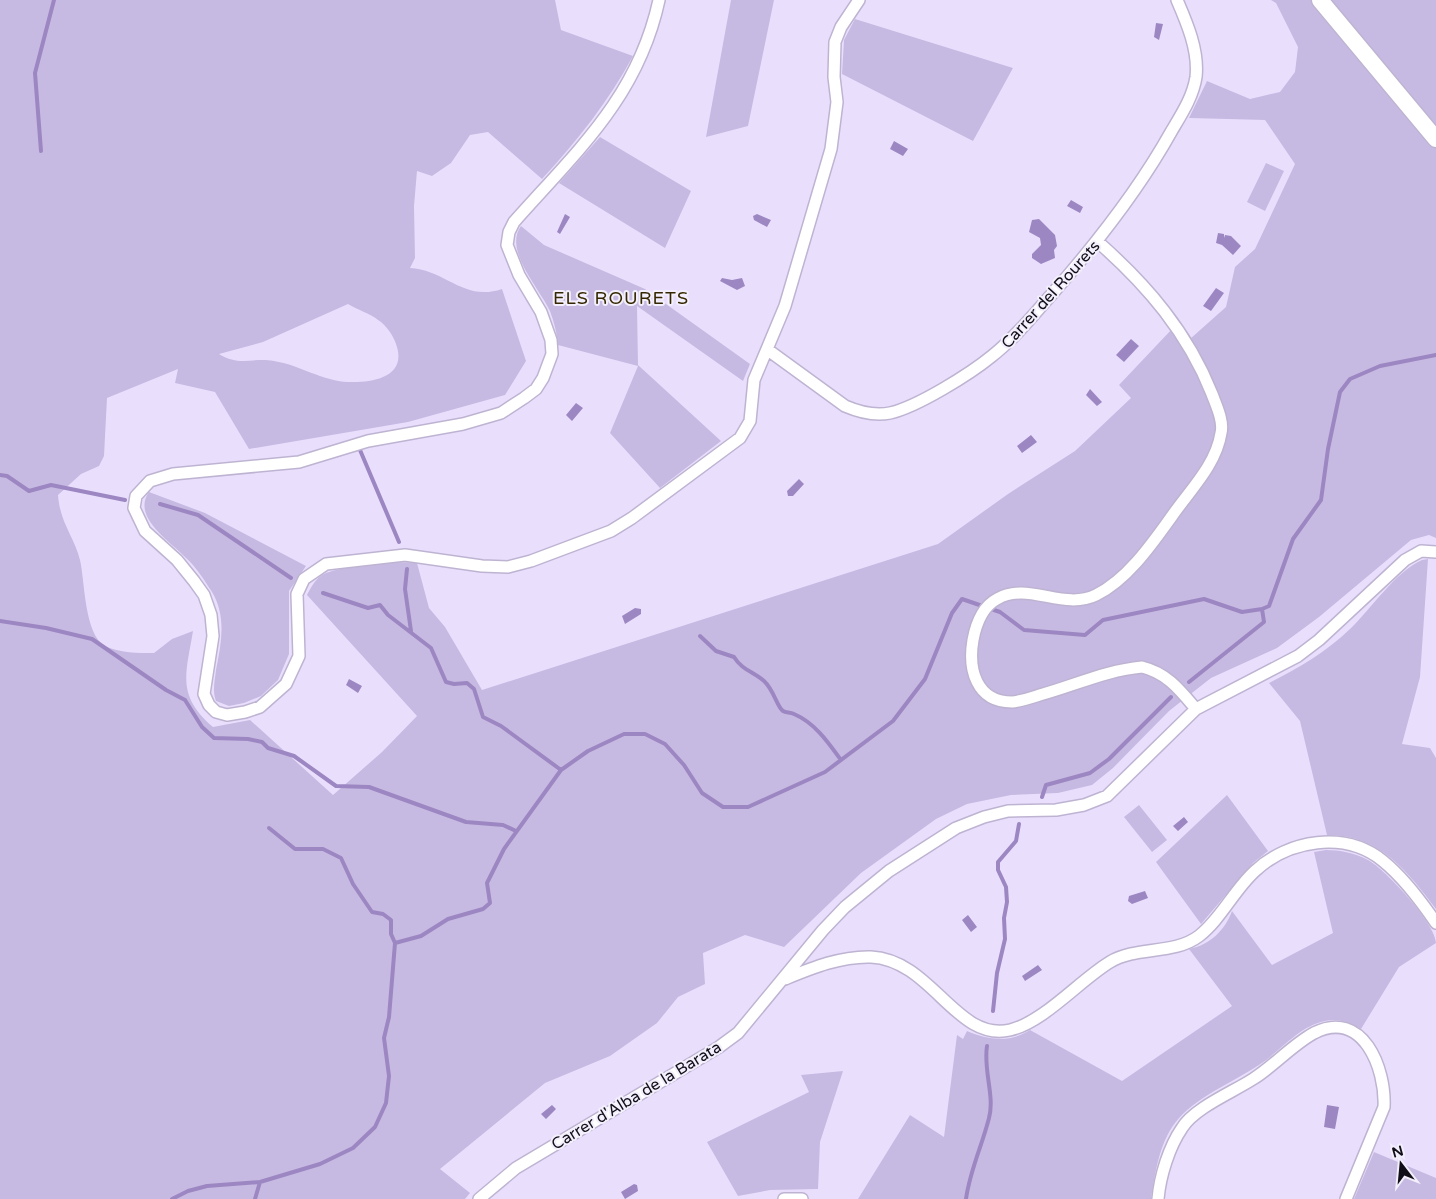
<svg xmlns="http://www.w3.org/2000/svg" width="1436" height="1199" viewBox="0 0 1436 1199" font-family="'Varela Round',sans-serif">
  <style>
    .green { fill: #c7bae2; fill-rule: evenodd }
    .water { fill: #9d87c2 }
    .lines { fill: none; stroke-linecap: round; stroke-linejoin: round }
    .stream { stroke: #9d87c2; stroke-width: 4 }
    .street-casing { stroke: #beb4d2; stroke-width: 14 }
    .secondary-casing { stroke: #beb4d2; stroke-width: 19 }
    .street { stroke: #fff; stroke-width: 11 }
    .secondary { stroke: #fff; stroke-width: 16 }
    .labels { text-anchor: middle; stroke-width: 4; stroke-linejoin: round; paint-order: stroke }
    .street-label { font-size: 16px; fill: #130f19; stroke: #f3effc }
    .neighbourhood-label { font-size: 18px; letter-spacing: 1px; fill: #352800; stroke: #f3effc }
  </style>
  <rect width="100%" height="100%" fill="#e9dffd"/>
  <path class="green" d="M 0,0 L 555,0 L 561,30 L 633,56 C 608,102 578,140 542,179 L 488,132 L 470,135 L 451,163 L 432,176 L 417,171 L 414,206 L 415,258 L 410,268 C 446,270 464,302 502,289 L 526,361 L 505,395 L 408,422 L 249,449 L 215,392 L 175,383 L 178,369 L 107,398 L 104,456 L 99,466 L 81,474 L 58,495 C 60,523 74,536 80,560 C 85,581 84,634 105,646 C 119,653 139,653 154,653 L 172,639 L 193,631 C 186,674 176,695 213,727 L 250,720 L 333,795 L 382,752 L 417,716 L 307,595 C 311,587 316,578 324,574 C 339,566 400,560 417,563 L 429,608 L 445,627 L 482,690 L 938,544 L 1008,494 L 1075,451 L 1131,398 L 1119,385 L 1172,329 L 1190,339 L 1226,307 L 1235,267 L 1255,249 L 1295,164 L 1265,120 L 1189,118 L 1207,81 L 1250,99 L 1280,92 L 1295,72 L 1298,47 L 1276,3 L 1271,0 L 1436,0 L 1436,538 L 1429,535 L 1411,540 L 1319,617 L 1277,648 L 1211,678 L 1169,711 L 1113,768 L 1092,785 L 1058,793 L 1011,795 L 967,804 L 936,819 L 861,873 L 784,947 L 745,935 L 703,953 L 705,984 L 678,997 L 657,1023 L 610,1056 L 545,1083 L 440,1169 L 470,1193 L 465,1199 L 0,1199 ZM 348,304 C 357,310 370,313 378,320 C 386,325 393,335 396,344 C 408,377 373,383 348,382 C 322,381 300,365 274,361 C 253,357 240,367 219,354 L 263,342 Z
    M 731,0 L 774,0 L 748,126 L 706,137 Z
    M 855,19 L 1013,68 L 973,141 L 842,74 L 844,40 Z
    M 600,137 L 691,191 L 665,248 L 559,183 Z
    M 1266,163 L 1284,171 L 1265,211 L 1247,202 Z
    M 521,226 L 544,245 L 645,289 L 750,364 L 743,381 L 637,306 L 638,365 L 721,441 L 660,488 L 610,433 L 638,366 L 558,345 C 557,333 554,322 550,311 C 540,289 503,250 521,226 Z
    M 149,492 L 205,513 L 306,566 L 289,591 L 289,654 L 278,680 L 261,696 L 244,703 L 229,706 L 216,701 C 212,691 215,680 216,670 C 221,644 227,617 212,592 C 204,580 197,568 186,558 C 171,542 131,517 149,492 Z
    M 1422,560 L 1428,559 L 1420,677 L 1402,744 L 1430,748 L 1436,758 L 1436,909 C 1408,872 1379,834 1327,835 L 1300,721 L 1269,683 C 1299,668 1326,652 1350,629 C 1372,608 1395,572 1422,560 Z
    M 1227,795 L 1268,851 L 1253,863 L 1201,924 L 1156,862 Z
    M 1139,805 L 1167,840 L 1152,852 L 1124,817 Z
    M 1326,850 C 1340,850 1355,853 1368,860 C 1385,869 1436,924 1436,943 L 1399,967 L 1361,1029 C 1350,1022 1338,1018 1325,1021 C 1299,1026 1281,1051 1259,1065 C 1232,1083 1195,1097 1175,1123 C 1159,1144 1155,1174 1151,1199 L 858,1199 L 910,1115 L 944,1137 L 957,1035 L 963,1039 L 967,1031 C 988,1040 1010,1043 1030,1030 L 1122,1081 L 1232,1006 L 1189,949 C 1210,945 1225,930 1232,911 L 1272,965 L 1333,933 L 1314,852 Z
    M 843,1071 L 820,1142 L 818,1189 L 770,1190 L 738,1196 L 707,1142 L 809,1092 L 801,1075 Z
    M 1374,1152 L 1436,1178 L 1436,1199 L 1354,1199 Z"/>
  <path class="water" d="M 1156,23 L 1163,24 L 1159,40 L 1154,37 Z
    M 894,141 L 908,149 L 903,156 L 890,149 Z
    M 1071,200 L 1083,207 L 1080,213 L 1067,206 Z
    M 565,214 L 570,217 L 560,234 L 557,232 Z
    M 757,214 L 771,220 L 767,227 L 754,220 L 753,216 Z
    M 1039,219 L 1055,235 L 1057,246 L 1054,250 L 1055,258 L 1041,264 L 1032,258 L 1032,254 L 1041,245 L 1040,238 L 1029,232 L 1032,220 Z
    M 1218,233 L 1224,234 L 1224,238 L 1225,235 L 1231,236 L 1241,246 L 1233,255 L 1222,245 L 1216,243 Z
    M 722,278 L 732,280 L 742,278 L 745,286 L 737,290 L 720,281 Z
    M 1216,288 L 1224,293 L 1211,311 L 1203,306 Z
    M 1131,339 L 1139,346 L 1124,362 L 1116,355 Z
    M 1090,389 L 1102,402 L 1097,406 L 1086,395 Z
    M 576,403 L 583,408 L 572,421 L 566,415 Z
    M 1031,435 L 1037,442 L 1022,453 L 1017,446 Z
    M 799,479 L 804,484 L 793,496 L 788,496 L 787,491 Z
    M 635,608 L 641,609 L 641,614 L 625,624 L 622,616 Z
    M 349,679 L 362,686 L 358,693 L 346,685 Z
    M 1184,817 L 1188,822 L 1178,831 L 1173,826 Z
    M 1145,891 L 1148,898 L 1132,904 L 1128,901 L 1129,896 Z
    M 968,915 L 977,927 L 971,932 L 962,920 Z
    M 1038,965 L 1042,970 L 1025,981 L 1022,976 Z
    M 552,1105 L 556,1109 L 546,1119 L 541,1114 Z
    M 1327,1105 L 1339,1107 L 1335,1129 L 1324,1127 Z
    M 634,1184 L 637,1185 L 638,1191 L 625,1199 L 621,1192 Z"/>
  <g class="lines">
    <path class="stream" d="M 41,151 L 35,73 L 54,0
      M 360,450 L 399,542
      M 0,475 L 7,476 L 29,491 L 51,485 L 125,500
      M 160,504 L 198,515 L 291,578
      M 407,569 L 405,589 L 411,631
      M 323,593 L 368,608 L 380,605 L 388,615 L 431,648 L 446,682 L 454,684 L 467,683 L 474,689 L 483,717 L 501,726 L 561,770
      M 0,621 L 46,628 L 92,639 L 166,690 L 185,700 L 202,727 L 214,738 L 248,739 L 262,742 L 268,748 L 294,756 L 336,786 L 369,787 L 466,822 L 503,825 L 516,831
      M 700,636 L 716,651 L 734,657 C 742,670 754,672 764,681 C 774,690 777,707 783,711 C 786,713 790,712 794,714 C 815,723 828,742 841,760
      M 1189,682 L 1264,622 L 1262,609
      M 1042,797 L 1046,785 L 1090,773 L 1109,759 L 1171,697
      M 269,828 L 295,849 L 323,849 L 341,858 L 353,884 L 372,912 L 383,914 L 391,920 L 391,934 L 395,943
      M 993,1011 L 997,973 L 1005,939 L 1004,918 L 1007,902 L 1006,887 L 998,870 L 998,862 L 1016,841 L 1019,824
      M 172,1199 L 188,1191 L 207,1186 L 260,1182 L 320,1164 L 353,1148 L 375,1127 L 386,1103 L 389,1076 L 384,1038 L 389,1017 L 395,943 L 421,936 L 448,919 L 483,909 L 490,903 L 487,883 L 504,849 L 561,770 L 588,751 L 624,734 L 645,734 L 665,744 L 684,765 L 702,793 L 723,807 L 748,807 L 825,772 L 893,721 L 925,679 L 952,613 L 962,599 L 1000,612 L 1024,630 L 1085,635 L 1103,620 L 1204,599 L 1242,612 L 1262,609 L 1269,606 L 1293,539 L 1321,500 L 1328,449 L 1340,392 L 1350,379 L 1380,366 L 1436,355
      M 255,1199 L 260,1182
      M 966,1199 C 970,1170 982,1146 989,1118 C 995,1096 983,1070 987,1046"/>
    <defs>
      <path id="street" d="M 659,0 C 638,97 577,151 514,222 L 509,232 L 507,245 L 519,275 L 541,312 L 551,340 L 552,354 L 543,378 L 536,389 L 524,398 L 501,413 L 463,424 L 368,441 L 299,462 L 173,474 L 150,481 L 136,496 L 134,508 L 145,531 L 177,560 L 194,581 L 204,595 L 211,615 L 213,636 L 204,694 L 209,705 L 216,712 L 227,715 L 245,712 L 260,707 L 286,684 L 299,656 L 297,594 L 304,579 L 326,564 L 405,555 L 482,566 L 508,567 L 531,561 L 611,531 L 632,518 L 740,438 L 750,421 L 754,380 L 785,306 L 831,149 L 837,102 L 834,77 L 835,42 L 841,27 L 859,0
        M 1098,242 C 1147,285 1188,333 1212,394 C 1216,405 1224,421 1221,433 C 1216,465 1190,490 1172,516 C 1152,544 1127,580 1096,595 C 1063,611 1028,581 997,599 C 982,607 976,624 973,640 C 968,669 976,702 1012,702 C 1022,701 1033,697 1043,694 C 1075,685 1108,670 1142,667 C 1167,673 1180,690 1196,709
        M 768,350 L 845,406 C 859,412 875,416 890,413 C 917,407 970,374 992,356 C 1015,338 1033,315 1052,294 C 1097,243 1138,191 1171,132 C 1181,115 1193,97 1196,77 C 1199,51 1187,23 1177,0
        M 785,979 C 812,968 841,956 871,957 C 932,960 956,1042 1010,1030 C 1044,1022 1080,980 1110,962 C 1136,946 1174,955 1199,936 C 1221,919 1234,890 1255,871 C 1288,840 1345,830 1383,861 C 1404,878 1421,901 1436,923
        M 479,1199 L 516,1168 L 719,1047 L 738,1033 L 823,930 L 845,907 L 889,871 L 956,828 L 984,817 L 1008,811 L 1056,810 L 1084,805 L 1107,796 L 1196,709 L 1298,656 L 1319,640 L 1405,560 L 1421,551 L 1436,552
        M 784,1199 L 802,1199
        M 1158,1199 C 1160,1176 1169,1147 1182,1128 C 1194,1108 1233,1092 1253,1079 C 1274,1066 1292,1045 1314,1033 C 1363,1008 1386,1069 1384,1107 L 1346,1199"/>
      <path id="secondary" d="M 1320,0 L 1436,139"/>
    </defs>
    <use href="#street" class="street-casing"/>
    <use href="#secondary" class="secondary-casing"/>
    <use href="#street" class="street"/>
    <use href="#secondary" class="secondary"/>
  </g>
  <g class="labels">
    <g class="street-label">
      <text transform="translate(1050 294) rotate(-48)" y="6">Carrer del Rourets</text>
      <text transform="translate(636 1095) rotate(-31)" y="6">Carrer d'Alba de la Barata</text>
    </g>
    <g class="neighbourhood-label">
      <text x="621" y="304">ELS ROURETS</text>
    </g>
  </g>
  <g transform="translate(1401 1164) rotate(344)" stroke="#f3effc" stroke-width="4" paint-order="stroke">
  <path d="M0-4L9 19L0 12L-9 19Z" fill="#130f19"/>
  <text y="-8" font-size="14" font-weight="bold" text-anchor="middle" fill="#130f19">N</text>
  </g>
</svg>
